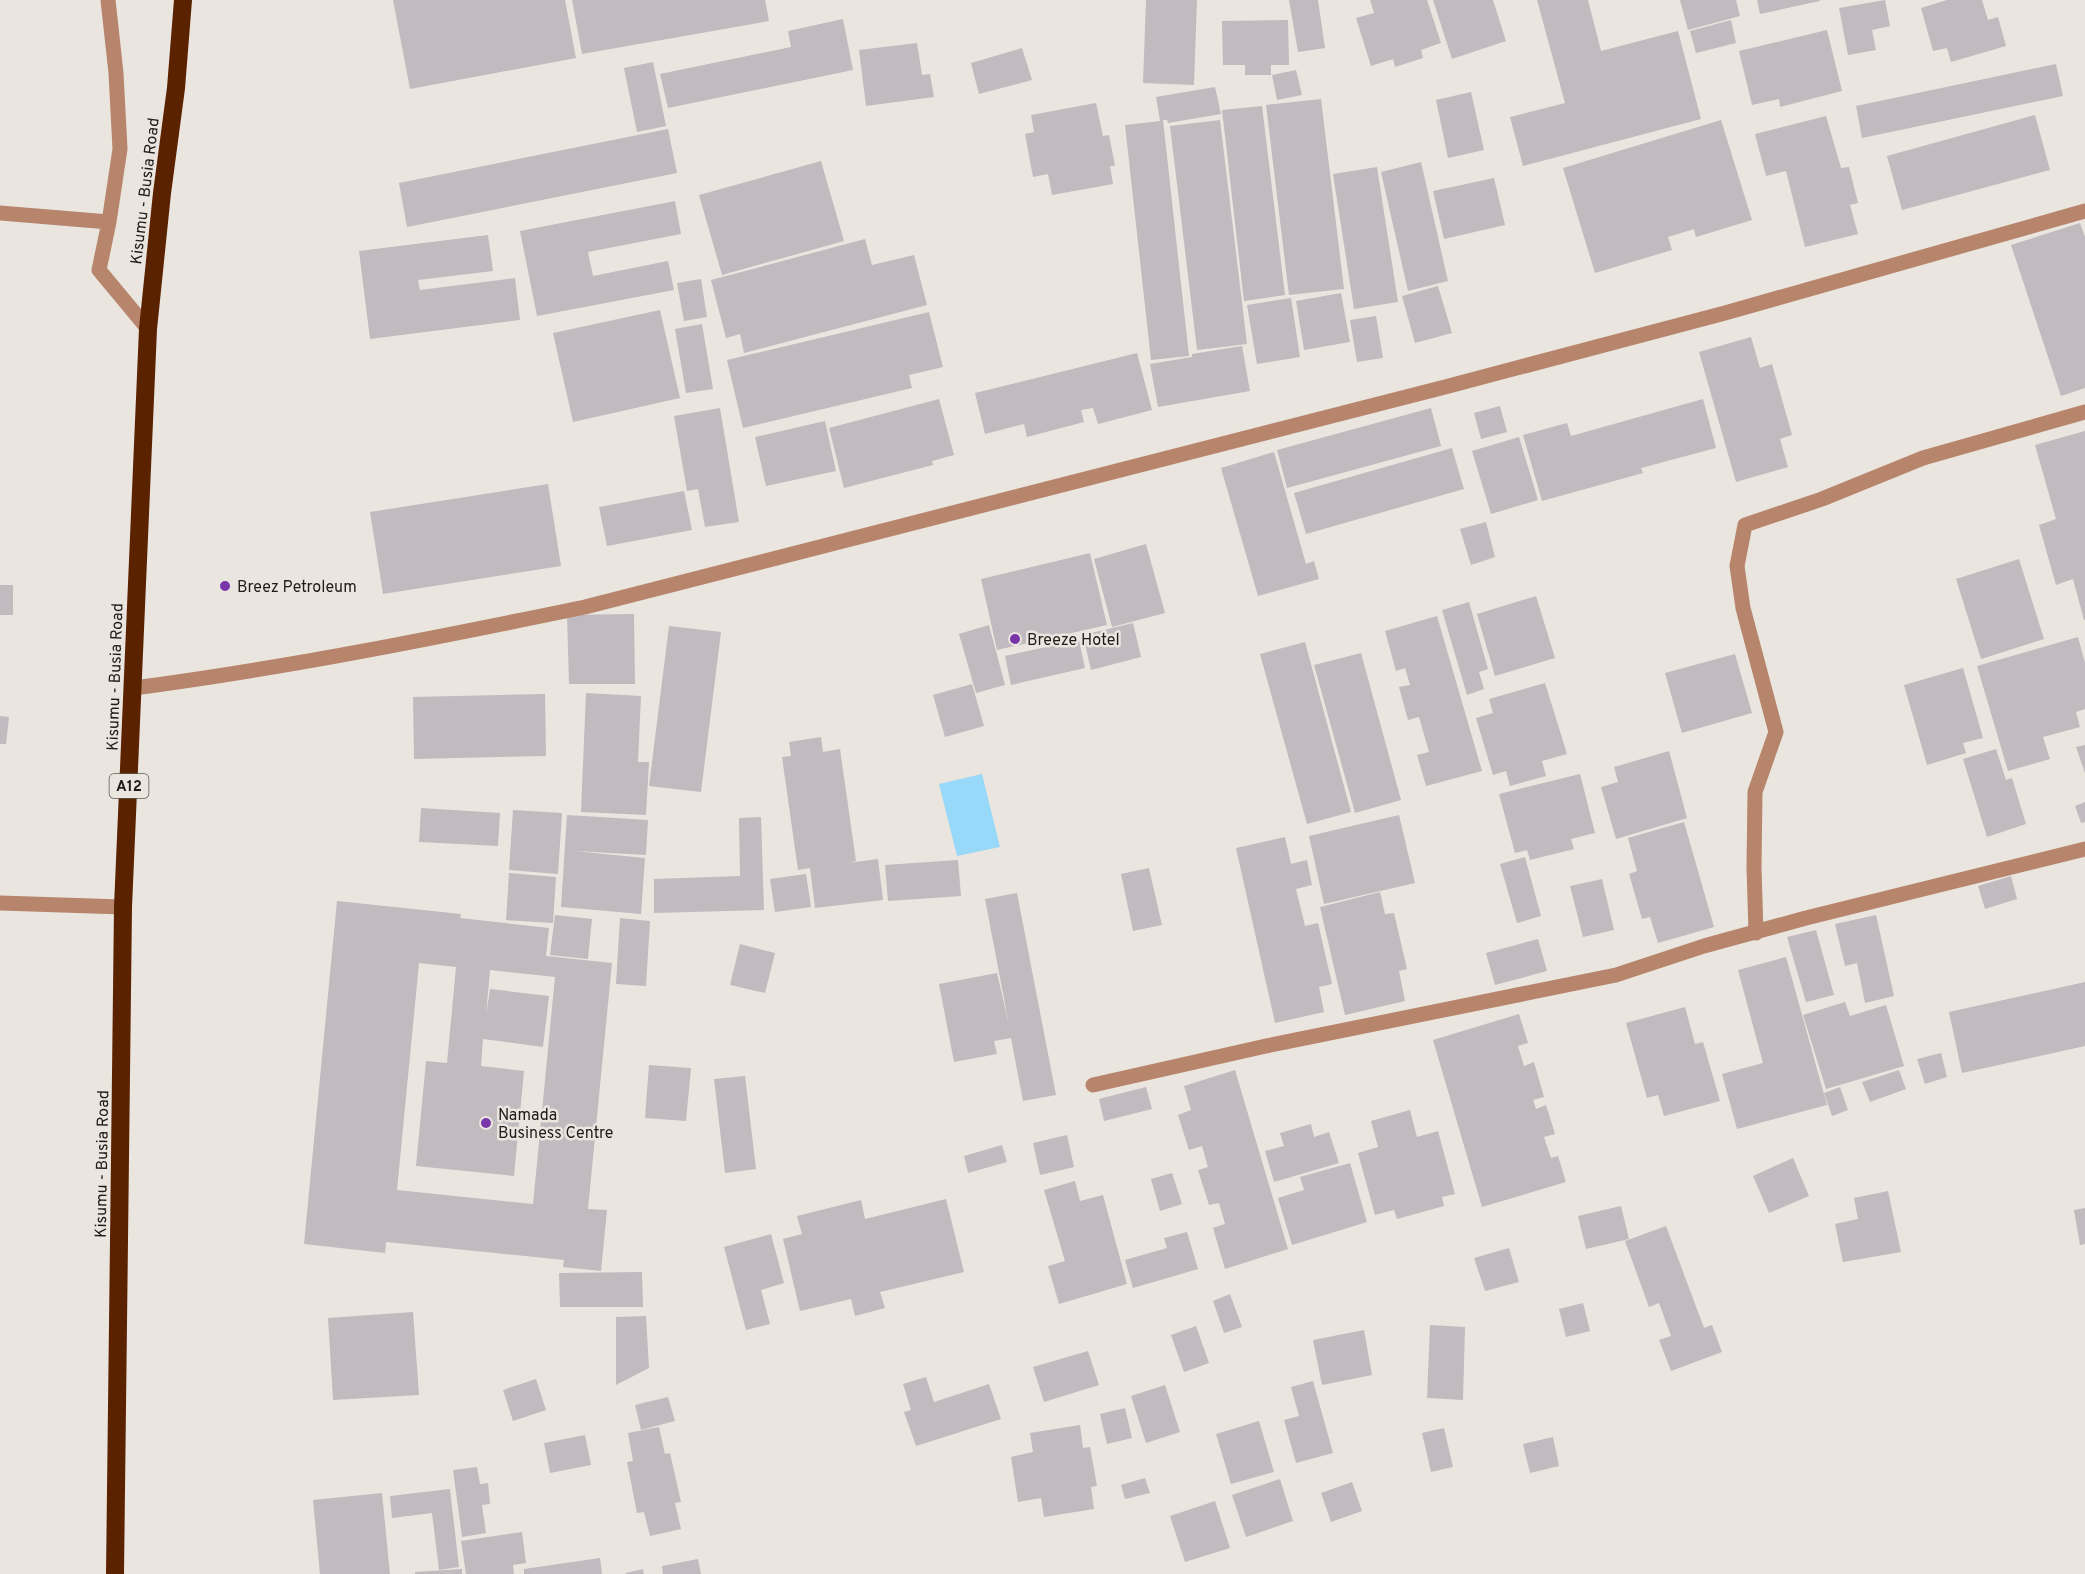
<svg xmlns="http://www.w3.org/2000/svg" width="2085" height="1574" viewBox="0 0 2085 1574" font-family="Overpass,sans-serif">
  <style>
    .water { fill: #98d8f8 }
    .building { fill: #c1babf; fill-rule: evenodd }
    .lines { fill: none; stroke-linecap: round; stroke-linejoin: round }
    .minor { stroke: #b7856c; stroke-width: 15 }
    .highway { stroke: #5b2200; stroke-width: 18 }
    .poi-dot { fill: #7936a9; stroke: #ebe5df; stroke-width: 2 }
    .labels { text-anchor: middle; stroke-width: 5; stroke-linejoin: round; paint-order: stroke }
    .shield { fill: #ebe5df; stroke: #5c5854; stroke-width: 1.5 }
    .shield-label { font-size: 15px; font-weight: bold; fill: #1e1b19 }
    .street-label { font-size: 16px; fill: #1e1b19; stroke: #ebe5df }
    .poi-label { font-size: 16px; fill: #1e1b19; stroke: #ebe5df; text-anchor: start }
  </style>
  <rect width="100%" height="100%" fill="#ebe5df"/>
  <path class="water" d="M 982,774 L 1000,847 L 957,856 L 939,784 Z"/>
  <path class="building" d="M 393,0 L 565,0 L 576,58 L 410,89 Z
    M 572,0 L 765,0 L 769,21 L 582,54 Z
    M 1146,0 L 1197,0 L 1194,85 L 1143,83 Z
    M 1289,0 L 1318,0 L 1325,48 L 1298,52 Z
    M 1370,0 L 1427,0 L 1441,43 L 1421,50 L 1423,58 L 1395,67 L 1393,59 L 1371,66 L 1356,18 L 1374,13 Z
    M 1433,0 L 1493,0 L 1506,41 L 1452,59 Z
    M 1537,0 L 1588,0 L 1601,51 L 1678,31 L 1701,119 L 1523,166 L 1510,117 L 1565,103 Z
    M 1680,0 L 1736,0 L 1740,16 L 1688,30 Z
    M 1757,0 L 1820,0 L 1820,1 L 1760,14 Z
    M 1885,0 L 1890,26 L 1872,30 L 1876,50 L 1848,55 L 1839,8 Z
    M 1947,0 L 1982,0 L 1988,20 L 1998,17 L 2006,46 L 1951,62 L 1947,48 L 1933,51 L 1921,8 Z
    M 843,19 L 853,70 L 668,108 L 660,74 L 791,47 L 788,31 Z
    M 1288,20 L 1289,65 L 1271,65 L 1271,75 L 1245,75 L 1245,65 L 1223,65 L 1222,21 Z
    M 1731,20 L 1736,43 L 1696,53 L 1690,31 Z
    M 1827,30 L 1842,91 L 1780,107 L 1779,99 L 1752,105 L 1739,51 Z
    M 917,43 L 922,75 L 930,74 L 934,97 L 866,106 L 859,50 Z
    M 1022,48 L 1032,80 L 979,94 L 971,63 Z
    M 653,62 L 666,126 L 637,132 L 624,68 Z
    M 2056,64 L 2063,96 L 1862,138 L 1856,106 Z
    M 1296,70 L 1302,95 L 1277,100 L 1272,75 Z
    M 1215,87 L 1221,114 L 1168,123 L 1167,120 L 1163,120 L 1189,356 L 1151,360 L 1125,125 L 1160,121 L 1156,97 Z
    M 1471,92 L 1484,150 L 1448,158 L 1436,100 Z
    M 1321,99 L 1344,289 L 1289,295 L 1266,105 Z
    M 1096,103 L 1103,136 L 1109,135 L 1115,166 L 1110,166 L 1113,184 L 1052,195 L 1048,174 L 1033,177 L 1025,134 L 1034,132 L 1031,115 Z
    M 1262,106 L 1285,295 L 1244,301 L 1222,110 Z
    M 2035,115 L 2050,170 L 1902,210 L 1887,156 Z
    M 1826,116 L 1841,168 L 1849,167 L 1858,203 L 1850,205 L 1858,234 L 1805,247 L 1786,171 L 1766,176 L 1755,134 Z
    M 1220,120 L 1247,344 L 1197,350 L 1170,126 Z
    M 1721,120 L 1752,220 L 1696,237 L 1694,229 L 1668,237 L 1672,250 L 1595,273 L 1563,168 Z
    M 668,129 L 677,173 L 407,227 L 399,183 Z
    M 821,161 L 844,241 L 722,275 L 699,195 Z
    M 1421,162 L 1448,281 L 1408,291 L 1381,172 Z
    M 1377,167 L 1398,302 L 1354,309 L 1333,174 Z
    M 1494,178 L 1505,225 L 1444,239 L 1433,191 Z
    M 675,201 L 681,234 L 588,252 L 593,276 L 668,261 L 674,290 L 537,316 L 520,231 Z
    M 2080,223 L 2085,237 L 2085,388 L 2061,396 L 2011,245 Z
    M 488,235 L 493,271 L 418,280 L 420,290 L 515,278 L 520,320 L 370,339 L 359,251 Z
    M 865,239 L 872,265 L 914,255 L 927,305 L 744,353 L 740,334 L 726,338 L 711,280 Z
    M 701,279 L 707,317 L 684,321 L 677,283 Z
    M 1438,286 L 1452,333 L 1415,343 L 1402,296 Z
    M 1341,293 L 1350,342 L 1304,350 L 1296,301 Z
    M 1291,298 L 1300,357 L 1257,364 L 1247,305 Z
    M 660,310 L 680,398 L 573,422 L 553,333 Z
    M 929,312 L 943,367 L 909,375 L 912,388 L 743,428 L 727,360 Z
    M 1376,316 L 1383,358 L 1357,362 L 1350,320 Z
    M 702,324 L 713,389 L 686,393 L 675,329 Z
    M 1751,337 L 1760,368 L 1772,364 L 1792,435 L 1780,439 L 1788,467 L 1736,482 L 1699,352 Z
    M 1242,346 L 1250,391 L 1158,407 L 1150,364 L 1192,357 L 1192,354 Z
    M 1137,353 L 1152,410 L 1098,424 L 1093,408 L 1081,410 L 1084,422 L 1027,437 L 1024,424 L 985,434 L 975,393 Z
    M 939,399 L 954,455 L 932,461 L 933,465 L 844,488 L 829,428 Z
    M 1703,399 L 1716,448 L 1641,468 L 1643,473 L 1542,501 L 1523,435 L 1567,423 L 1571,436 Z
    M 1500,406 L 1507,432 L 1481,439 L 1474,413 Z
    M 720,408 L 739,522 L 705,527 L 698,489 L 687,491 L 674,416 Z
    M 1431,408 L 1441,446 L 1287,488 L 1277,450 Z
    M 825,421 L 836,471 L 766,486 L 755,437 Z
    M 2085,431 L 2085,620 L 2084,620 L 2073,579 L 2056,585 L 2039,525 L 2056,519 L 2035,445 Z
    M 1519,437 L 1538,500 L 1491,514 L 1472,451 Z
    M 1452,448 L 1464,489 L 1306,534 L 1294,493 Z
    M 1274,452 L 1306,564 L 1314,561 L 1319,579 L 1258,596 L 1221,468 Z
    M 548,484 L 561,566 L 383,594 L 370,512 Z
    M 684,491 L 692,530 L 607,546 L 599,507 Z
    M 1486,522 L 1495,557 L 1471,565 L 1460,529 Z
    M 1146,544 L 1165,613 L 1112,627 L 1094,559 Z
    M 1090,553 L 1107,625 L 997,650 L 981,579 Z
    M 2019,559 L 2044,639 L 1981,659 L 1956,579 Z
    M 0,585 L 13,585 L 13,615 L 0,615 Z
    M 1536,596 L 1555,658 L 1495,676 L 1477,614 Z
    M 1469,602 L 1488,669 L 1479,672 L 1484,689 L 1467,695 L 1442,610 Z
    M 634,614 L 635,684 L 569,684 L 567,615 Z
    M 1437,616 L 1482,771 L 1426,786 L 1417,755 L 1429,752 L 1419,717 L 1408,720 L 1399,687 L 1410,685 L 1405,668 L 1396,671 L 1385,631 Z
    M 1133,623 L 1141,657 L 1091,670 L 1083,635 Z
    M 989,625 L 1005,685 L 976,693 L 959,634 Z
    M 669,626 L 721,632 L 701,792 L 649,786 Z
    M 2078,637 L 2085,663 L 2085,709 L 2076,712 L 2080,727 L 2043,737 L 2050,759 L 2008,771 L 1977,666 Z
    M 1079,640 L 1085,668 L 1011,685 L 1005,656 Z
    M 1305,642 L 1351,812 L 1307,824 L 1260,654 Z
    M 1361,653 L 1401,800 L 1355,813 L 1314,665 Z
    M 1735,654 L 1752,713 L 1682,733 L 1665,673 Z
    M 1963,668 L 1983,738 L 1963,743 L 1966,753 L 1927,765 L 1904,685 Z
    M 1545,683 L 1567,754 L 1542,761 L 1546,776 L 1510,786 L 1506,771 L 1493,775 L 1476,718 L 1493,713 L 1489,699 Z
    M 972,684 L 984,726 L 945,737 L 933,695 Z
    M 586,693 L 641,696 L 638,762 L 649,762 L 646,815 L 581,812 Z
    M 545,694 L 546,756 L 414,759 L 413,697 Z
    M 0,716 L 9,717 L 6,744 L 0,744 Z
    M 821,737 L 823,752 L 840,749 L 856,861 L 848,863 L 878,859 L 883,900 L 815,908 L 810,868 L 798,870 L 782,757 L 791,756 L 789,742 Z
    M 2085,745 L 2085,773 L 2076,747 Z
    M 1996,749 L 2006,780 L 2012,778 L 2026,824 L 1987,837 L 1963,759 Z
    M 1669,751 L 1687,818 L 1616,839 L 1601,787 L 1618,782 L 1614,767 Z
    M 1580,774 L 1595,833 L 1571,839 L 1574,849 L 1530,860 L 1527,850 L 1515,853 L 1499,794 Z
    M 2085,802 L 2085,822 L 2081,823 L 2075,806 Z
    M 421,808 L 500,813 L 498,846 L 419,842 Z
    M 513,810 L 562,813 L 558,874 L 509,870 Z
    M 567,815 L 648,820 L 646,855 L 574,851 L 645,858 L 641,914 L 561,907 Z
    M 1399,815 L 1415,883 L 1324,904 L 1309,836 Z
    M 761,817 L 764,910 L 654,913 L 654,879 L 740,876 L 739,818 Z
    M 1684,822 L 1714,927 L 1658,943 L 1650,917 L 1642,919 L 1629,874 L 1637,871 L 1628,838 Z
    M 1285,837 L 1291,864 L 1307,860 L 1312,885 L 1296,889 L 1305,926 L 1318,923 L 1332,984 L 1319,987 L 1324,1012 L 1275,1023 L 1236,848 Z
    M 1525,857 L 1541,916 L 1517,923 L 1500,864 Z
    M 958,860 L 961,896 L 888,901 L 885,865 Z
    M 1149,868 L 1162,925 L 1133,931 L 1121,874 Z
    M 509,873 L 556,877 L 553,923 L 506,920 Z
    M 806,874 L 811,907 L 775,912 L 770,879 Z
    M 2011,876 L 2017,899 L 1985,909 L 1978,886 Z
    M 1602,879 L 1614,930 L 1583,937 L 1570,886 Z
    M 1380,892 L 1385,914 L 1394,913 L 1407,969 L 1399,971 L 1405,1001 L 1345,1015 L 1320,907 Z
    M 1017,893 L 1056,1095 L 1023,1101 L 1011,1038 L 994,1041 L 997,1054 L 954,1062 L 939,984 L 997,973 L 1009,1025 L 985,899 Z
    M 337,901 L 461,914 L 460,918 L 549,928 L 546,956 L 612,963 L 588,1209 L 607,1210 L 601,1271 L 563,1267 L 564,1260 L 386,1242 L 385,1253 L 304,1244 ZM 419,963 L 456,967 L 447,1063 L 426,1061 L 416,1166 L 514,1176 L 524,1071 L 481,1066 L 483,1039 L 543,1047 L 549,996 L 490,989 L 486,1016 L 490,970 L 555,977 L 533,1204 L 397,1190 Z
    M 555,915 L 592,919 L 588,959 L 550,955 Z
    M 1876,915 L 1894,996 L 1865,1003 L 1857,963 L 1845,966 L 1835,924 Z
    M 620,918 L 650,921 L 646,986 L 616,984 Z
    M 1816,930 L 1834,995 L 1806,1002 L 1787,937 Z
    M 1538,939 L 1547,971 L 1495,985 L 1486,953 Z
    M 740,944 L 775,953 L 765,993 L 730,985 Z
    M 1786,957 L 1827,1105 L 1737,1129 L 1722,1074 L 1763,1063 L 1738,970 Z
    M 2085,982 L 2085,1046 L 1962,1073 L 1949,1012 Z
    M 1845,1002 L 1850,1016 L 1886,1005 L 1904,1066 L 1826,1089 L 1803,1015 Z
    M 1685,1007 L 1695,1044 L 1703,1042 L 1720,1101 L 1664,1116 L 1658,1095 L 1647,1098 L 1626,1023 Z
    M 1519,1014 L 1528,1043 L 1518,1046 L 1524,1066 L 1534,1062 L 1544,1097 L 1533,1100 L 1536,1109 L 1546,1105 L 1555,1134 L 1544,1137 L 1551,1158 L 1558,1156 L 1566,1182 L 1482,1207 L 1433,1040 Z
    M 1941,1053 L 1947,1077 L 1925,1084 L 1917,1059 Z
    M 649,1065 L 691,1068 L 686,1121 L 645,1118 Z
    M 1235,1070 L 1288,1249 L 1225,1269 L 1213,1228 L 1225,1224 L 1219,1203 L 1209,1205 L 1198,1170 L 1208,1167 L 1202,1146 L 1189,1150 L 1178,1115 L 1191,1110 L 1184,1086 Z
    M 1899,1070 L 1906,1089 L 1870,1102 L 1862,1082 Z
    M 745,1076 L 756,1169 L 725,1173 L 714,1079 Z
    M 1146,1087 L 1152,1109 L 1104,1121 L 1099,1099 Z
    M 1840,1087 L 1848,1110 L 1832,1116 L 1824,1093 Z
    M 1410,1110 L 1417,1137 L 1438,1131 L 1455,1194 L 1442,1197 L 1444,1206 L 1397,1219 L 1394,1210 L 1375,1215 L 1358,1153 L 1378,1147 L 1371,1121 Z
    M 1311,1124 L 1314,1137 L 1329,1132 L 1339,1163 L 1274,1182 L 1265,1151 L 1284,1146 L 1280,1133 Z
    M 1067,1135 L 1074,1167 L 1040,1175 L 1033,1143 Z
    M 1002,1145 L 1007,1162 L 968,1173 L 964,1156 Z
    M 1793,1158 L 1809,1196 L 1769,1213 L 1753,1176 Z
    M 1350,1163 L 1367,1222 L 1292,1245 L 1278,1198 L 1304,1190 L 1300,1177 Z
    M 1172,1173 L 1182,1204 L 1160,1211 L 1151,1179 Z
    M 1075,1181 L 1080,1201 L 1103,1195 L 1127,1284 L 1059,1304 L 1048,1266 L 1065,1261 L 1044,1190 Z
    M 1888,1191 L 1901,1252 L 1843,1262 L 1835,1224 L 1858,1219 L 1854,1198 Z
    M 946,1199 L 964,1272 L 880,1292 L 885,1308 L 855,1316 L 851,1299 L 800,1311 L 783,1239 L 802,1234 L 797,1216 L 861,1200 L 865,1219 Z
    M 1621,1206 L 1629,1239 L 1586,1249 L 1578,1216 Z
    M 2085,1208 L 2085,1244 L 2080,1245 L 2074,1210 Z
    M 1666,1226 L 1704,1328 L 1712,1325 L 1722,1352 L 1671,1371 L 1659,1340 L 1671,1336 L 1659,1303 L 1649,1307 L 1625,1241 Z
    M 1187,1232 L 1198,1269 L 1133,1288 L 1125,1260 L 1167,1248 L 1164,1238 Z
    M 771,1234 L 784,1283 L 761,1290 L 770,1324 L 746,1330 L 724,1247 Z
    M 1509,1248 L 1519,1282 L 1485,1291 L 1474,1258 Z
    M 642,1272 L 643,1307 L 560,1307 L 559,1273 Z
    M 1230,1294 L 1242,1327 L 1224,1333 L 1213,1301 Z
    M 1583,1303 L 1590,1331 L 1566,1337 L 1559,1309 Z
    M 413,1312 L 419,1395 L 333,1400 L 328,1318 Z
    M 646,1316 L 649,1368 L 616,1385 L 616,1317 Z
    M 1430,1325 L 1465,1327 L 1463,1400 L 1427,1398 Z
    M 1196,1326 L 1209,1363 L 1184,1372 L 1171,1335 Z
    M 1364,1330 L 1372,1375 L 1322,1385 L 1313,1340 Z
    M 1088,1351 L 1099,1385 L 1044,1402 L 1033,1367 Z
    M 926,1377 L 934,1402 L 989,1384 L 1001,1419 L 916,1446 L 904,1412 L 911,1410 L 903,1384 Z
    M 536,1379 L 546,1410 L 513,1421 L 503,1390 Z
    M 1313,1381 L 1333,1453 L 1296,1463 L 1284,1420 L 1299,1416 L 1291,1387 Z
    M 1165,1385 L 1180,1432 L 1146,1443 L 1131,1396 Z
    M 668,1397 L 675,1421 L 641,1430 L 635,1405 Z
    M 1125,1408 L 1132,1438 L 1107,1444 L 1100,1414 Z
    M 1259,1421 L 1274,1472 L 1231,1484 L 1216,1434 Z
    M 1080,1425 L 1083,1448 L 1090,1447 L 1097,1486 L 1091,1487 L 1094,1509 L 1044,1517 L 1041,1498 L 1018,1502 L 1011,1457 L 1033,1452 L 1030,1433 Z
    M 659,1427 L 665,1454 L 670,1453 L 681,1502 L 675,1503 L 681,1529 L 650,1536 L 644,1512 L 637,1513 L 627,1462 L 633,1461 L 628,1433 Z
    M 1444,1428 L 1453,1467 L 1431,1472 L 1422,1433 Z
    M 585,1435 L 591,1465 L 550,1473 L 544,1443 Z
    M 1553,1437 L 1559,1466 L 1530,1473 L 1523,1444 Z
    M 477,1467 L 480,1484 L 488,1483 L 490,1504 L 482,1505 L 486,1533 L 462,1537 L 453,1470 Z
    M 1145,1478 L 1150,1493 L 1125,1499 L 1121,1485 Z
    M 1280,1479 L 1293,1521 L 1246,1537 L 1232,1495 Z
    M 1352,1482 L 1362,1511 L 1331,1522 L 1321,1493 Z
    M 450,1489 L 459,1567 L 439,1570 L 432,1513 L 392,1518 L 390,1496 Z
    M 382,1493 L 390,1574 L 320,1574 L 313,1500 Z
    M 1215,1501 L 1230,1548 L 1185,1562 L 1170,1516 Z
    M 522,1532 L 526,1563 L 513,1565 L 514,1574 L 466,1574 L 461,1541 Z
    M 600,1558 L 602,1574 L 524,1574 L 524,1569 Z
    M 698,1559 L 701,1574 L 663,1574 L 662,1566 Z
    M 462,1569 L 462,1574 L 415,1574 L 415,1572 Z
    M 643,1569 L 644,1574 L 626,1574 L 626,1573 Z"/>
  <g class="lines">
    <path class="minor" d="M 108,0 L 116,73 L 120,149 L 109,222
      M 0,213 L 109,222 L 99,270 L 148,329
      M 134,688 C 286,668 435,638 585,607 L 1445,387 L 1725,313 L 2085,211
      M 0,903 L 123,907
      M 1756,933 L 1754,867 L 1755,792 L 1776,732 L 1743,608 L 1737,566 L 1745,525 L 1822,499 L 1923,458 L 2085,412
      M 1093,1085 L 1266,1046 L 1616,975 L 1704,946 L 1806,918 L 2085,849"/>
    <path class="highway" d="M 115,1574 L 123,907 L 148,329 L 162,193 L 176,88 L 183,0"/>
  </g>
  <g class="poi-dot">
    <circle cx="225" cy="586" r="6"/>
    <circle cx="1015" cy="639" r="6"/>
    <circle cx="486" cy="1123" r="6"/>
  </g>
  <g class="labels">
    <rect class="shield" x="109.5" y="774" width="39" height="24" rx="4.5"/>
    <g class="shield-label">
      <text x="129" y="791">A12</text>
    </g>
    <g class="street-label">
      <text transform="translate(144 191) rotate(-83)" y="6">Kisumu - Busia Road</text>
      <text transform="translate(114 677) rotate(-88)" y="6">Kisumu - Busia Road</text>
      <text transform="translate(101 1164) rotate(-89)" y="6">Kisumu - Busia Road</text>
    </g>
    <g class="poi-label">
      <text x="237" y="592">Breez Petroleum</text>
      <text x="1027" y="645">Breeze Hotel</text>
      <text x="498" y="1120">Namada<tspan x="498" dy="18">Business Centre</tspan></text>
    </g>
  </g>
</svg>
